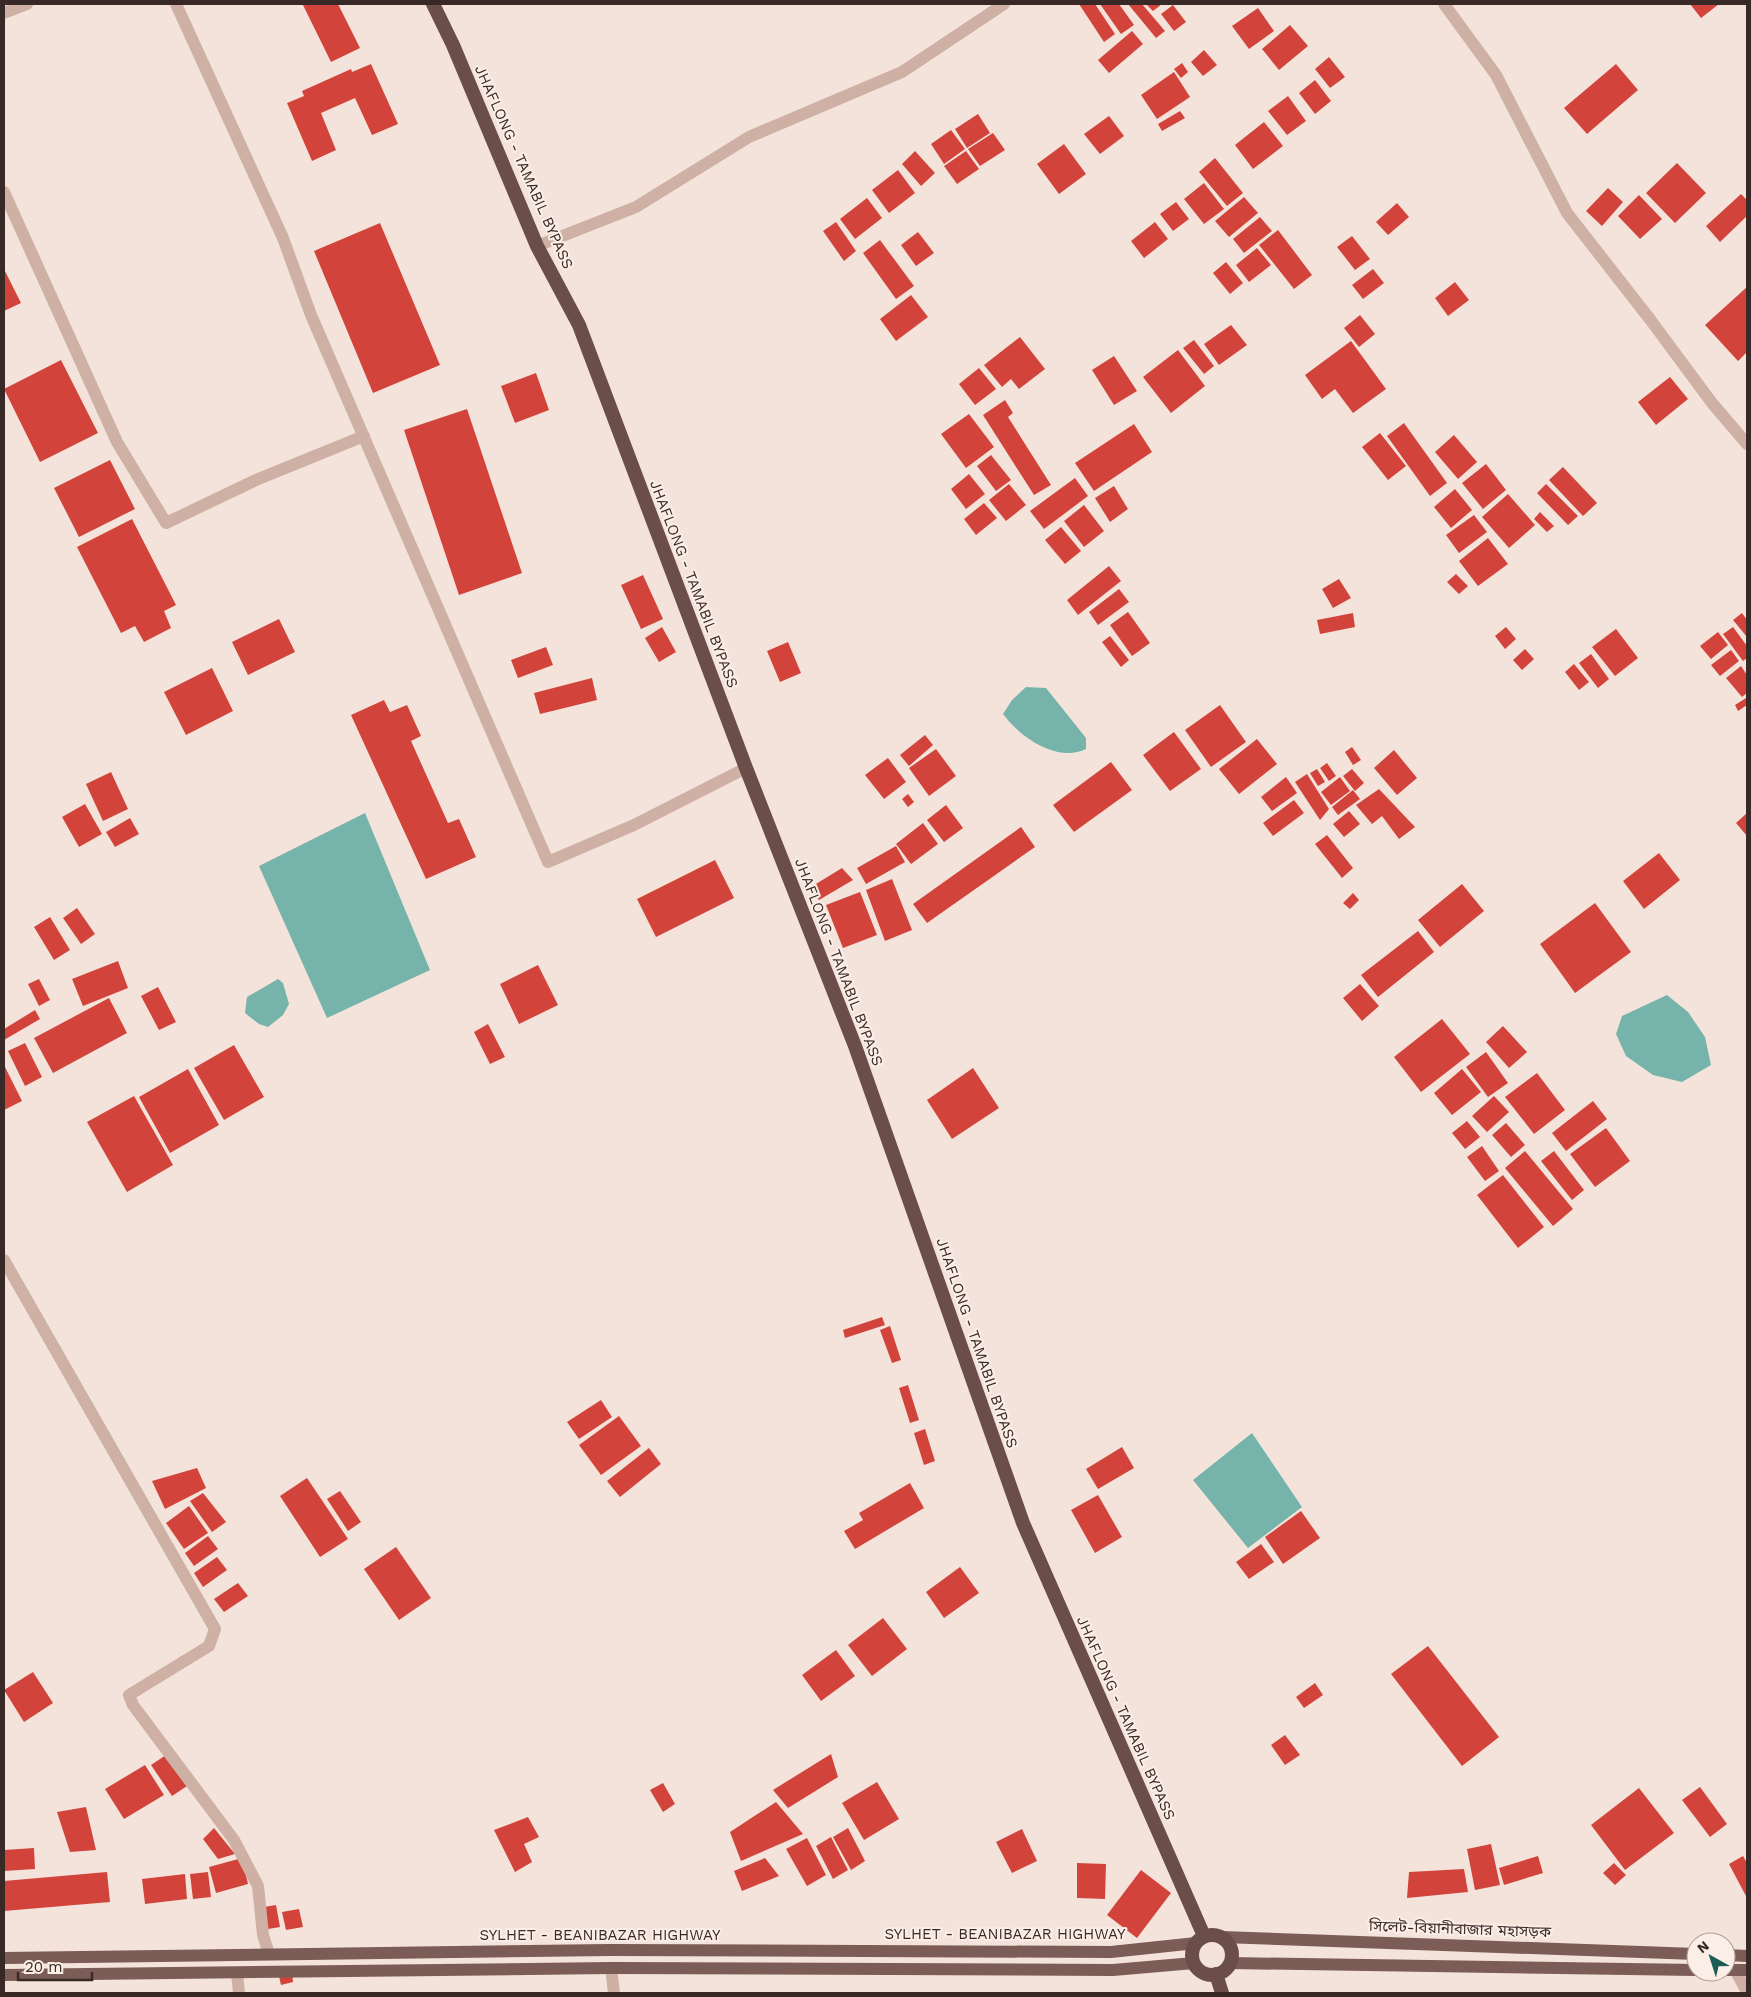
<svg xmlns="http://www.w3.org/2000/svg" width="1751" height="1997" viewBox="0 0 1751 1997" font-family="'Work Sans','Noto Sans Bengali',sans-serif">
  <style>
    .water { fill: #76b4ab }
    .building { fill: #d2443b }
    .lines { fill: none; stroke-linecap: round; stroke-linejoin: round }
    .minor { stroke: #ceb0a5; stroke-width: 12 }
    .primary { stroke: #7c5c56; stroke-width: 12 }
    .trunk { stroke: #6b4e4a; stroke-width: 14 }
    .labels { text-anchor: middle; stroke-width: 4; stroke-linejoin: round; paint-order: stroke }
    .street-label { font-size: 15px; fill: #382927; stroke: #fbeee7 }
  </style>
  <rect width="100%" height="100%" fill="#f4e3da"/>
  <path class="water" d="M 1026,687 L 1046,688 L 1086,738 L 1086,749 C 1057,763 1020,737 1003,714 L 1012,700 Z
    M 365,813 L 430,970 L 327,1018 L 259,866 Z
    M 278,979 L 283,983 L 289,1004 L 283,1015 L 268,1027 L 259,1024 L 245,1013 L 247,997 Z
    M 1667,995 L 1688,1012 L 1705,1037 L 1711,1065 L 1682,1082 L 1653,1075 L 1626,1056 L 1616,1034 L 1622,1016 Z
    M 1252,1433 L 1302,1507 L 1248,1548 L 1193,1480 Z"/>
  <path class="building" d="M 307,4 L 338,4 L 360,48 L 331,62 L 303,5 Z
    M 1079,4 L 1095,4 L 1115,34 L 1104,42 Z
    M 1100,4 L 1119,4 L 1134,25 L 1121,34 Z
    M 1128,4 L 1142,4 L 1165,31 L 1156,38 Z
    M 1146,4 L 1162,4 L 1153,11 Z
    M 1690,4 L 1719,4 L 1701,18 Z
    M 1173,5 L 1186,22 L 1174,31 L 1161,14 Z
    M 1258,8 L 1274,31 L 1249,49 L 1232,26 Z
    M 1290,25 L 1308,46 L 1279,70 L 1262,49 Z
    M 1132,31 L 1143,44 L 1109,73 L 1098,60 Z
    M 1204,50 L 1217,65 L 1203,76 L 1191,62 Z
    M 1329,57 L 1345,77 L 1330,88 L 1315,69 Z
    M 1182,63 L 1188,72 L 1181,78 L 1174,69 Z
    M 371,64 L 398,124 L 372,135 L 355,98 L 321,113 L 336,150 L 312,161 L 287,103 L 304,96 L 302,91 L 351,69 L 352,72 Z
    M 1616,64 L 1638,90 L 1587,134 L 1564,108 Z
    M 1174,72 L 1190,97 L 1157,119 L 1141,95 Z
    M 1315,80 L 1331,101 L 1315,114 L 1299,93 Z
    M 1288,96 L 1306,121 L 1287,135 L 1268,111 Z
    M 1180,111 L 1185,118 L 1162,131 L 1158,124 Z
    M 978,114 L 990,133 L 967,148 L 955,129 Z
    M 1109,116 L 1124,136 L 1100,154 L 1084,134 Z
    M 1264,122 L 1283,146 L 1253,169 L 1235,145 Z
    M 951,130 L 965,149 L 944,164 L 931,144 Z
    M 993,133 L 1005,150 L 980,166 L 968,149 Z
    M 1064,144 L 1086,174 L 1059,194 L 1037,164 Z
    M 915,151 L 935,173 L 921,186 L 902,164 Z
    M 966,151 L 979,169 L 957,184 L 944,166 Z
    M 1215,158 L 1243,193 L 1227,206 L 1199,172 Z
    M 1677,163 L 1706,193 L 1675,223 L 1646,193 Z
    M 898,170 L 915,193 L 889,213 L 872,190 Z
    M 1204,183 L 1224,209 L 1204,224 L 1184,199 Z
    M 1608,188 L 1623,202 L 1602,226 L 1586,211 Z
    M 1741,194 L 1747,200 L 1747,216 L 1720,242 L 1706,226 Z
    M 1639,195 L 1662,219 L 1640,239 L 1618,216 Z
    M 1244,197 L 1258,213 L 1229,237 L 1215,221 Z
    M 867,198 L 882,218 L 855,239 L 840,219 Z
    M 1176,202 L 1189,219 L 1173,231 L 1160,214 Z
    M 1397,203 L 1409,217 L 1388,235 L 1376,222 Z
    M 1260,217 L 1272,231 L 1244,253 L 1233,239 Z
    M 836,222 L 856,251 L 844,261 L 823,231 Z
    M 1155,222 L 1168,239 L 1144,258 L 1131,241 Z
    M 380,223 L 440,365 L 373,393 L 314,251 Z
    M 1278,230 L 1312,275 L 1294,289 L 1259,245 Z
    M 918,232 L 934,253 L 916,266 L 901,245 Z
    M 1352,236 L 1370,259 L 1355,270 L 1337,247 Z
    M 880,240 L 914,286 L 896,299 L 863,253 Z
    M 1257,248 L 1271,265 L 1249,282 L 1236,265 Z
    M 1226,262 L 1243,283 L 1230,294 L 1213,273 Z
    M 4,269 L 21,303 L 4,311 Z
    M 1373,269 L 1384,283 L 1363,299 L 1352,285 Z
    M 1455,282 L 1469,300 L 1448,316 L 1435,298 Z
    M 1747,287 L 1747,352 L 1738,361 L 1705,325 Z
    M 911,295 L 928,317 L 896,341 L 880,319 Z
    M 1360,315 L 1375,334 L 1359,347 L 1344,328 Z
    M 1231,325 L 1247,345 L 1219,365 L 1204,344 Z
    M 1020,337 L 1045,369 L 1019,389 L 1011,379 L 1002,387 L 984,365 Z
    M 1194,340 L 1214,366 L 1204,374 L 1183,348 Z
    M 1351,341 L 1386,389 L 1353,413 L 1335,389 L 1322,399 L 1305,375 Z
    M 1178,350 L 1205,386 L 1171,413 L 1143,377 Z
    M 1114,356 L 1137,391 L 1114,405 L 1092,370 Z
    M 61,360 L 98,433 L 40,462 L 4,389 Z
    M 979,368 L 996,389 L 975,405 L 959,384 Z
    M 536,373 L 549,410 L 515,423 L 501,386 Z
    M 1670,377 L 1688,399 L 1656,425 L 1638,402 Z
    M 1005,400 L 1013,413 L 1008,417 L 1051,485 L 1034,495 L 983,415 Z
    M 467,409 L 522,573 L 459,595 L 404,430 Z
    M 969,414 L 994,447 L 966,468 L 941,434 Z
    M 1404,423 L 1447,483 L 1430,496 L 1387,436 Z
    M 1134,424 L 1152,452 L 1094,491 L 1075,463 Z
    M 1380,433 L 1406,466 L 1388,480 L 1362,447 Z
    M 1454,435 L 1477,462 L 1458,479 L 1435,452 Z
    M 991,455 L 1011,480 L 996,491 L 977,466 Z
    M 110,460 L 135,509 L 79,537 L 54,488 Z
    M 1486,464 L 1506,490 L 1483,509 L 1462,483 Z
    M 1563,467 L 1597,503 L 1583,516 L 1549,480 Z
    M 969,474 L 985,494 L 966,509 L 951,489 Z
    M 1075,478 L 1088,496 L 1044,529 L 1030,511 Z
    M 1009,484 L 1026,505 L 1006,521 L 989,500 Z
    M 1546,484 L 1578,516 L 1568,525 L 1537,493 Z
    M 1114,486 L 1128,509 L 1110,522 L 1095,498 Z
    M 1455,489 L 1472,510 L 1451,528 L 1434,507 Z
    M 1508,494 L 1535,525 L 1509,548 L 1482,517 Z
    M 984,503 L 997,518 L 976,535 L 964,519 Z
    M 1084,505 L 1104,531 L 1084,547 L 1064,521 Z
    M 1540,512 L 1554,526 L 1547,532 L 1534,519 Z
    M 1474,515 L 1487,532 L 1459,553 L 1446,535 Z
    M 132,519 L 176,605 L 164,611 L 171,628 L 144,642 L 135,626 L 121,633 L 77,547 Z
    M 1061,527 L 1081,551 L 1065,564 L 1045,540 Z
    M 1488,538 L 1508,564 L 1478,586 L 1459,561 Z
    M 1109,566 L 1121,581 L 1078,615 L 1067,600 Z
    M 1456,574 L 1468,586 L 1459,594 L 1447,582 Z
    M 643,575 L 663,619 L 641,629 L 621,585 Z
    M 1339,579 L 1351,598 L 1333,608 L 1322,589 Z
    M 1119,589 L 1129,602 L 1098,625 L 1089,612 Z
    M 1128,612 L 1150,643 L 1132,656 L 1110,625 Z
    M 1353,613 L 1355,627 L 1320,634 L 1317,620 Z
    M 1742,613 L 1747,620 L 1747,637 L 1733,620 Z
    M 279,619 L 295,652 L 248,675 L 232,642 Z
    M 662,627 L 676,652 L 659,662 L 645,638 Z
    M 1506,627 L 1516,639 L 1505,649 L 1495,636 Z
    M 1733,627 L 1747,646 L 1747,658 L 1743,661 L 1723,634 Z
    M 1616,629 L 1638,658 L 1615,676 L 1592,647 Z
    M 1718,632 L 1728,645 L 1711,659 L 1700,646 Z
    M 1110,636 L 1129,660 L 1121,667 L 1102,642 Z
    M 788,642 L 801,673 L 780,682 L 767,651 Z
    M 546,647 L 553,665 L 518,678 L 511,660 Z
    M 1525,649 L 1534,659 L 1522,670 L 1513,660 Z
    M 1731,650 L 1739,661 L 1720,676 L 1711,665 Z
    M 1591,654 L 1609,679 L 1598,688 L 1579,663 Z
    M 1574,664 L 1589,682 L 1579,690 L 1565,672 Z
    M 1741,666 L 1747,675 L 1747,693 L 1742,697 L 1726,678 Z
    M 212,668 L 233,711 L 186,735 L 164,692 Z
    M 592,678 L 597,700 L 540,714 L 534,693 Z
    M 1746,698 L 1747,705 L 1738,711 L 1735,705 Z
    M 384,700 L 390,712 L 407,705 L 421,736 L 411,741 L 448,823 L 459,819 L 476,857 L 426,879 L 351,715 Z
    M 1220,705 L 1246,742 L 1211,767 L 1185,730 Z
    M 1174,732 L 1201,769 L 1170,791 L 1143,755 Z
    M 925,735 L 933,745 L 909,766 L 900,755 Z
    M 1257,739 L 1277,764 L 1239,794 L 1219,769 Z
    M 1352,747 L 1361,760 L 1353,765 L 1345,752 Z
    M 936,749 L 956,776 L 929,796 L 909,768 Z
    M 1394,750 L 1417,778 L 1397,795 L 1374,768 Z
    M 888,758 L 906,782 L 884,799 L 865,775 Z
    M 1111,762 L 1132,790 L 1074,832 L 1053,805 Z
    M 1327,763 L 1336,776 L 1329,781 L 1320,768 Z
    M 1317,769 L 1325,782 L 1318,786 L 1310,773 Z
    M 1352,769 L 1364,783 L 1355,791 L 1343,776 Z
    M 111,772 L 128,809 L 103,821 L 86,784 Z
    M 1307,774 L 1329,809 L 1320,820 L 1295,782 Z
    M 1286,777 L 1297,793 L 1272,811 L 1261,797 Z
    M 1340,777 L 1350,791 L 1331,805 L 1321,792 Z
    M 1379,789 L 1415,827 L 1399,839 L 1382,816 L 1372,824 L 1356,805 Z
    M 1353,790 L 1360,799 L 1338,815 L 1332,807 Z
    M 908,794 L 914,802 L 908,807 L 902,799 Z
    M 1294,800 L 1304,813 L 1273,836 L 1263,823 Z
    M 85,804 L 102,834 L 79,847 L 62,817 Z
    M 946,805 L 963,828 L 944,842 L 927,820 Z
    M 1349,811 L 1360,824 L 1344,837 L 1333,824 Z
    M 1747,813 L 1747,836 L 1736,823 Z
    M 130,818 L 139,834 L 115,847 L 106,832 Z
    M 923,823 L 938,844 L 911,864 L 896,844 Z
    M 1021,827 L 1035,847 L 927,923 L 913,904 Z
    M 1327,835 L 1353,868 L 1342,878 L 1315,844 Z
    M 896,846 L 905,862 L 866,884 L 857,868 Z
    M 1659,853 L 1680,880 L 1644,909 L 1623,881 Z
    M 715,860 L 734,898 L 656,937 L 637,899 Z
    M 842,868 L 853,880 L 819,900 L 811,887 Z
    M 892,879 L 912,930 L 885,941 L 866,890 Z
    M 1462,884 L 1484,911 L 1440,947 L 1418,920 Z
    M 860,892 L 877,935 L 843,948 L 826,905 Z
    M 1353,893 L 1359,900 L 1350,909 L 1343,903 Z
    M 1595,903 L 1631,952 L 1575,993 L 1540,944 Z
    M 77,908 L 95,934 L 81,944 L 63,918 Z
    M 50,917 L 70,950 L 54,960 L 34,927 Z
    M 1418,931 L 1434,952 L 1378,997 L 1361,975 Z
    M 118,961 L 128,988 L 83,1006 L 72,979 Z
    M 538,965 L 558,1005 L 519,1024 L 500,984 Z
    M 39,979 L 50,1000 L 39,1006 L 28,984 Z
    M 1360,984 L 1379,1006 L 1362,1021 L 1343,998 Z
    M 158,987 L 176,1022 L 159,1030 L 141,996 Z
    M 109,998 L 127,1033 L 53,1073 L 34,1038 Z
    M 35,1010 L 40,1019 L 4,1040 L 4,1029 Z
    M 1442,1019 L 1470,1054 L 1421,1092 L 1394,1057 Z
    M 488,1024 L 505,1057 L 490,1064 L 474,1032 Z
    M 1503,1026 L 1527,1052 L 1509,1068 L 1486,1042 Z
    M 25,1043 L 42,1077 L 25,1086 L 8,1051 Z
    M 234,1045 L 264,1097 L 224,1120 L 194,1068 Z
    M 1486,1052 L 1508,1083 L 1488,1097 L 1466,1067 Z
    M 4,1065 L 22,1101 L 4,1110 Z
    M 973,1068 L 999,1108 L 952,1139 L 927,1100 Z
    M 188,1069 L 219,1125 L 170,1153 L 139,1097 Z
    M 1462,1069 L 1481,1092 L 1452,1115 L 1434,1093 Z
    M 1537,1073 L 1565,1110 L 1534,1134 L 1505,1097 Z
    M 134,1096 L 173,1165 L 127,1192 L 87,1122 Z
    M 1494,1096 L 1509,1112 L 1487,1132 L 1472,1116 Z
    M 1593,1101 L 1607,1119 L 1566,1151 L 1552,1133 Z
    M 1467,1121 L 1480,1137 L 1465,1149 L 1452,1133 Z
    M 1506,1123 L 1525,1145 L 1511,1157 L 1492,1135 Z
    M 1606,1128 L 1630,1161 L 1595,1187 L 1570,1154 Z
    M 1482,1146 L 1499,1171 L 1485,1181 L 1467,1157 Z
    M 1525,1151 L 1573,1209 L 1553,1226 L 1505,1168 Z
    M 1554,1151 L 1584,1190 L 1572,1200 L 1541,1161 Z
    M 1503,1175 L 1544,1227 L 1518,1248 L 1477,1195 Z
    M 882,1317 L 885,1325 L 845,1338 L 843,1330 Z
    M 890,1326 L 901,1360 L 892,1363 L 880,1330 Z
    M 908,1385 L 919,1420 L 910,1423 L 899,1388 Z
    M 601,1400 L 612,1417 L 579,1439 L 567,1422 Z
    M 619,1416 L 641,1446 L 601,1475 L 579,1445 Z
    M 925,1429 L 935,1461 L 924,1465 L 914,1433 Z
    M 1122,1447 L 1134,1468 L 1098,1489 L 1086,1469 Z
    M 649,1448 L 661,1464 L 620,1497 L 607,1481 Z
    M 197,1468 L 206,1488 L 165,1509 L 152,1481 Z
    M 307,1478 L 348,1539 L 320,1557 L 280,1496 Z
    M 910,1483 L 924,1508 L 855,1549 L 844,1531 L 863,1520 L 859,1513 Z
    M 340,1491 L 361,1522 L 348,1531 L 327,1499 Z
    M 203,1493 L 226,1522 L 212,1532 L 190,1501 Z
    M 1098,1495 L 1122,1537 L 1095,1553 L 1071,1510 Z
    M 189,1506 L 208,1533 L 184,1549 L 166,1523 Z
    M 1301,1511 L 1320,1538 L 1283,1564 L 1265,1537 Z
    M 208,1536 L 218,1549 L 194,1566 L 185,1553 Z
    M 1261,1544 L 1274,1562 L 1249,1579 L 1236,1562 Z
    M 396,1547 L 431,1598 L 399,1620 L 364,1569 Z
    M 217,1557 L 227,1570 L 203,1587 L 194,1573 Z
    M 960,1567 L 979,1593 L 944,1618 L 926,1592 Z
    M 238,1583 L 248,1596 L 224,1612 L 214,1599 Z
    M 883,1618 L 907,1649 L 872,1676 L 848,1645 Z
    M 1428,1646 L 1499,1737 L 1462,1766 L 1391,1674 Z
    M 836,1650 L 855,1676 L 821,1701 L 802,1675 Z
    M 33,1672 L 53,1703 L 24,1722 L 4,1690 Z
    M 1315,1683 L 1323,1695 L 1304,1708 L 1296,1697 Z
    M 1285,1735 L 1300,1755 L 1285,1765 L 1271,1745 Z
    M 831,1754 L 838,1777 L 788,1808 L 773,1790 Z
    M 166,1755 L 187,1786 L 172,1796 L 151,1765 Z
    M 145,1765 L 164,1795 L 124,1819 L 105,1789 Z
    M 877,1782 L 899,1819 L 864,1840 L 842,1803 Z
    M 663,1783 L 675,1804 L 663,1812 L 650,1790 Z
    M 1700,1787 L 1727,1824 L 1710,1837 L 1682,1800 Z
    M 1639,1788 L 1674,1833 L 1625,1870 L 1591,1825 Z
    M 776,1802 L 803,1834 L 741,1861 L 730,1832 Z
    M 86,1807 L 96,1850 L 70,1852 L 57,1812 Z
    M 528,1817 L 539,1837 L 524,1844 L 532,1862 L 515,1872 L 494,1830 Z
    M 214,1828 L 235,1854 L 218,1859 L 203,1839 Z
    M 848,1828 L 865,1861 L 851,1870 L 833,1837 Z
    M 1022,1829 L 1037,1861 L 1012,1873 L 996,1842 Z
    M 831,1837 L 848,1870 L 833,1879 L 816,1846 Z
    M 807,1838 L 826,1875 L 807,1886 L 786,1849 Z
    M 1491,1844 L 1500,1885 L 1475,1890 L 1467,1849 Z
    M 34,1848 L 35,1869 L 4,1871 L 4,1850 Z
    M 1538,1856 L 1543,1873 L 1504,1885 L 1499,1868 Z
    M 1743,1856 L 1747,1863 L 1747,1898 L 1729,1864 Z
    M 242,1858 L 248,1884 L 216,1893 L 209,1867 Z
    M 765,1858 L 779,1876 L 742,1891 L 734,1871 Z
    M 1077,1863 L 1106,1864 L 1105,1899 L 1077,1898 Z
    M 1614,1863 L 1626,1875 L 1615,1885 L 1603,1873 Z
    M 1464,1869 L 1468,1892 L 1407,1898 L 1409,1872 Z
    M 1141,1870 L 1171,1893 L 1137,1938 L 1107,1915 Z
    M 107,1872 L 110,1902 L 4,1911 L 4,1881 Z
    M 208,1872 L 211,1897 L 193,1899 L 190,1874 Z
    M 185,1874 L 187,1899 L 145,1904 L 142,1879 Z
    M 276,1905 L 280,1927 L 268,1929 L 264,1907 Z
    M 299,1909 L 303,1927 L 286,1930 L 282,1912 Z
    M 292,1973 L 293,1982 L 281,1985 L 279,1976 Z"/>
  <g class="lines">
    <path class="minor" d="M 176,4 L 283,238 L 311,315 L 548,862 L 634,825 L 746,768
      M 1444,4 L 1496,75 L 1567,213 L 1649,318 L 1712,403 L 1747,444
      M 4,13 L 27,4
      M 4,192 L 117,442 L 166,523 L 256,480 L 364,436
      M 537,246 L 636,207 L 749,137 L 902,72 L 1004,4
      M 4,1260 L 215,1629 L 209,1646 L 129,1695 L 133,1705 L 234,1840 L 258,1886 L 263,1935 L 269,1954
      M 611,1968 L 614,1993
      M 1735,1970 L 1747,1992
      M 237,1973 L 239,1993"/>
    <path class="primary" d="M 1222,1937 L 1696,1954
      M 1726,1955 L 1747,1956
      M 4,1958 L 610,1950 L 1111,1952 L 1196,1943
      M 1230,1963 L 1696,1970
      M 1726,1970 L 1747,1970
      M 4,1975 L 611,1968 L 1113,1970 L 1194,1963"/>
    <path class="trunk" d="M 433,4 L 453,45 L 537,246 L 579,325 L 746,768 L 855,1046 L 1023,1523 L 1204,1936
      M1192 1955a20 20 0 1 1 40 0a20 20 0 1 1-40 0Z
      M 1216,1974 L 1222,1993"/>
  </g>
  <g class="labels">
    <g class="street-label">
      <text transform="translate(524 167) rotate(66)" y="5">JHAFLONG - TAMABIL BYPASS</text>
      <text transform="translate(694 584) rotate(69)" y="5">JHAFLONG - TAMABIL BYPASS</text>
      <text transform="translate(839 962) rotate(69)" y="5">JHAFLONG - TAMABIL BYPASS</text>
      <text transform="translate(977 1343) rotate(71)" y="5">JHAFLONG - TAMABIL BYPASS</text>
      <text transform="translate(1126 1718) rotate(66)" y="5">JHAFLONG - TAMABIL BYPASS</text>
      <text transform="translate(1460 1929) rotate(2)" y="5">সিলেট-বিয়ানীবাজার মহাসড়ক</text>
      <text x="1005" y="1939">SYLHET - BEANIBAZAR HIGHWAY</text>
      <text x="600" y="1940">SYLHET - BEANIBAZAR HIGHWAY</text>
    </g>
  </g>
  <rect width="1751" height="1997" fill="none" stroke="#382927" stroke-width="10"/>
  <g transform="translate(1711 1957) rotate(321)"><circle r="24" fill="#fbeee7" stroke="#ad9f9a"/>
  <path d="M0-4L9 19L0 12L-9 19Z" fill="#185e56"/>
  <text y="-8" font-size="14" font-weight="bold" text-anchor="middle" fill="#382927">N</text>
  </g>
  <path d="M18 1972v8h74v-8" fill="none" stroke="#382927" stroke-width="2.5"/>
  <text x="25" y="1972" font-size="15" fill="#382927" stroke="#fbeee7" stroke-width="4" paint-order="stroke">20 m</text>
</svg>
